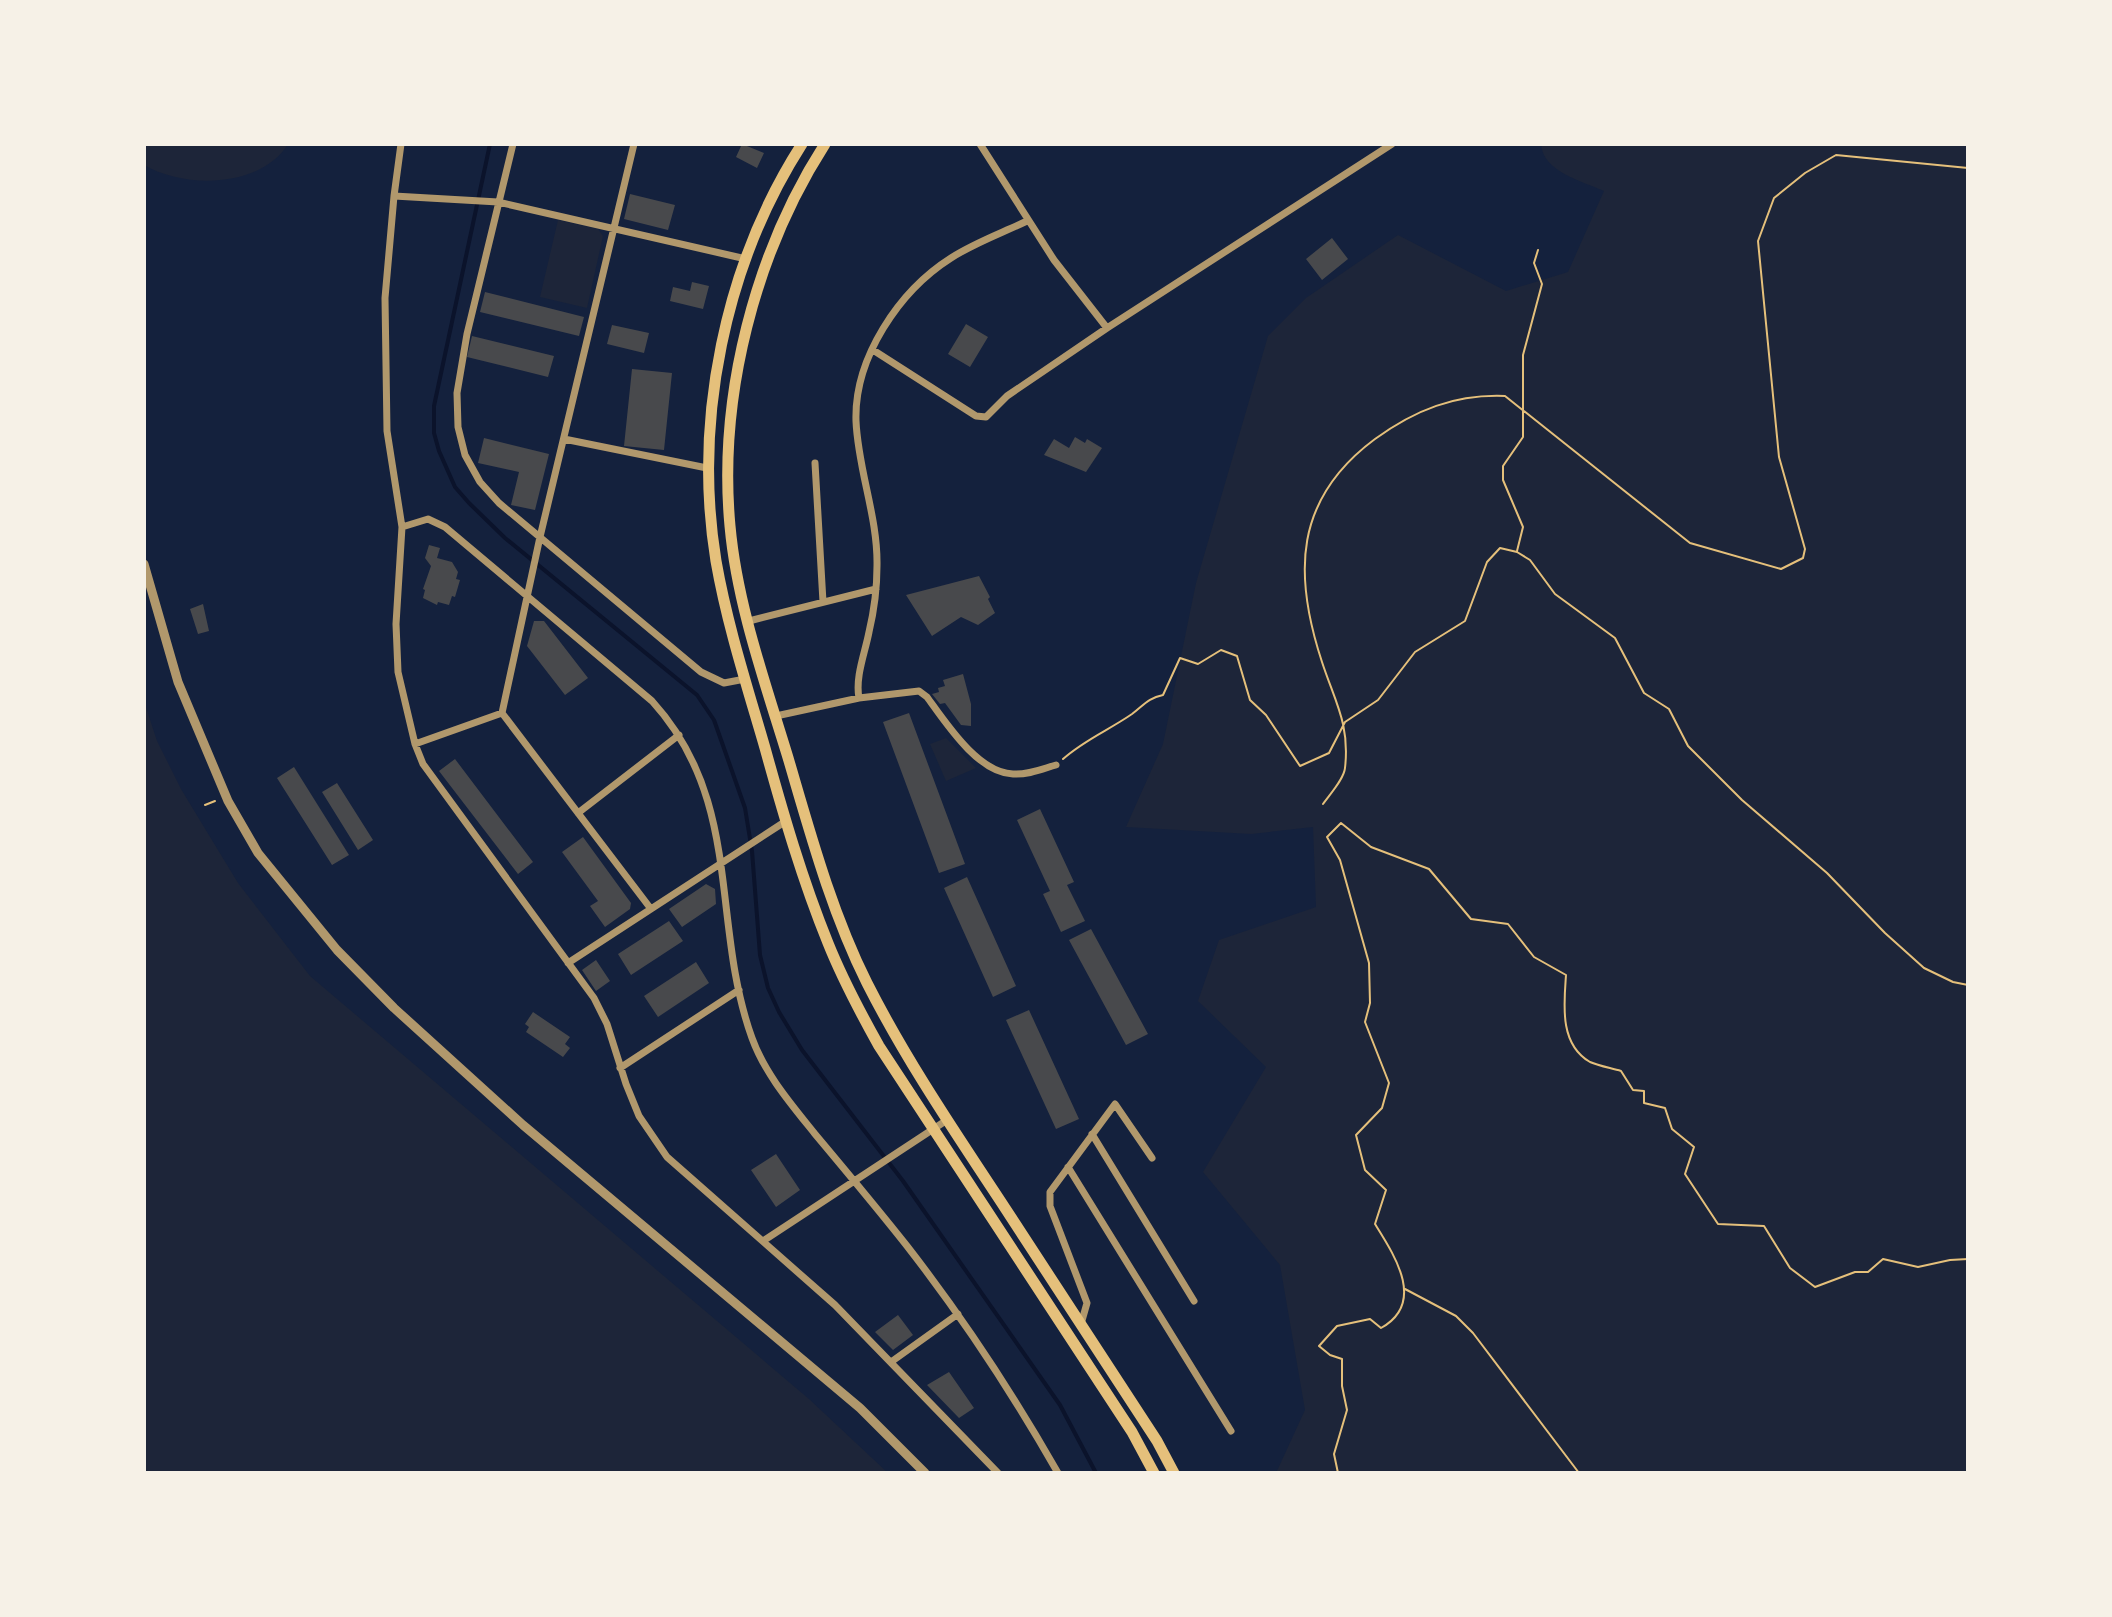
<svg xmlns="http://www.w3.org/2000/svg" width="2112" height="1617" viewBox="0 0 2112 1617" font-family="Spectral,serif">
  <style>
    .green { fill: #1d2539 }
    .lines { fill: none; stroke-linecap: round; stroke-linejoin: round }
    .stream { stroke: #0b132b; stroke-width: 4 }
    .building { fill: #48494c }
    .path { stroke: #e5c07b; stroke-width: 2 }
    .minor { stroke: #b1986c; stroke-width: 7 }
    .tertiary { stroke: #b1986c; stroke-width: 9 }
    .primary { stroke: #e5c07b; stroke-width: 11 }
  </style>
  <rect width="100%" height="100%" fill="#14213d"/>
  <path class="green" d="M 144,144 L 288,144 C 261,188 185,189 144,165 Z
    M 1541,144 L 1968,144 L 1968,1473 L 1276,1473 L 1305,1410 L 1280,1265 L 1203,1172 L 1266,1067 L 1198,1001 L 1219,940 L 1316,907 L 1313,827 L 1251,834 L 1126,827 L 1163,744 L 1196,583 L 1268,336 L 1306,298 L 1398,235 L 1506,291 L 1568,272 L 1604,191 C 1582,181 1543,172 1541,144 Z
    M 558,220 L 598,229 L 603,236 L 587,308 L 540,297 Z
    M 144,701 L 157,741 L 181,789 L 238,883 L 310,976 L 809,1399 L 888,1473 L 144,1473 Z
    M 946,738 L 976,768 L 946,781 L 930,744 Z"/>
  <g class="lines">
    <path class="stream" d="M 490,144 L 434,406 L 434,433 L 439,451 L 455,487 L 469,503 L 505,538 L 697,695 L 714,720 L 745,808 L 752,851 L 760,955 L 768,988 L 779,1012 L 802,1050 L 903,1181 L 1060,1405 L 1096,1473"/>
  </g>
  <path class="building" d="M 742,144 L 764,153 L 757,168 L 736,157 Z
    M 630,194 L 675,205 L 668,230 L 624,219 Z
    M 1332,238 L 1348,259 L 1322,280 L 1306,259 Z
    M 692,282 L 709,286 L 703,309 L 670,301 L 673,287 L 690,291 Z
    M 485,292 L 584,317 L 579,336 L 480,312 Z
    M 966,324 L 988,337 L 970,367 L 948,354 Z
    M 612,325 L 649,333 L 644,353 L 607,344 Z
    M 472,336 L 554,356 L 548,377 L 467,357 Z
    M 632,369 L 672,373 L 664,450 L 624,446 Z
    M 1075,437 L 1085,443 L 1087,439 L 1102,448 L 1086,472 L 1044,455 L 1054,439 L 1069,448 Z
    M 484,438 L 549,454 L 535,510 L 511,505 L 519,472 L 478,463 Z
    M 429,545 L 440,548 L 437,558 L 452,562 L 458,572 L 456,579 L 460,580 L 455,597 L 452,596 L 449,605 L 438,602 L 437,605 L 423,598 L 425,590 L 423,589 L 431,566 L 425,558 Z
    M 979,576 L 990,597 L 988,599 L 995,613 L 978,625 L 961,617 L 932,636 L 906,595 Z
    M 203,604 L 209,631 L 198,634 L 190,609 Z
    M 534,621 L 544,621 L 588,678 L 565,695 L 527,646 Z
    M 963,674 L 971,704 L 971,726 L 961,725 L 945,703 L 940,704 L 932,694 L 939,692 L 938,688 L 945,686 L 943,680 Z
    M 909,713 L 965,864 L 939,873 L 883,722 Z
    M 455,759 L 533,862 L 518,874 L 439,771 Z
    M 294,767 L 349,855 L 332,865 L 277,778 Z
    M 337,783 L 373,840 L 358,850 L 322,792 Z
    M 1040,809 L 1074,882 L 1067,885 L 1085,921 L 1061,932 L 1043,894 L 1050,891 L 1017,820 Z
    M 583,837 L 631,903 L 630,909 L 605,927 L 590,906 L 598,901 L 562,852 Z
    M 967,877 L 1016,986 L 993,997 L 944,888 Z
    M 706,884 L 715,889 L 716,904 L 682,927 L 669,909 Z
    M 669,921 L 683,941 L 631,975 L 618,954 Z
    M 1091,929 L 1148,1034 L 1126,1045 L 1069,940 Z
    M 596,960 L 610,981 L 596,991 L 582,970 Z
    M 696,962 L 709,983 L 658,1017 L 644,996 Z
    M 1029,1010 L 1079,1119 L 1056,1129 L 1006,1020 Z
    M 533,1012 L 570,1037 L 565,1044 L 570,1048 L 563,1057 L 526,1032 L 529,1027 L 525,1024 Z
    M 776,1154 L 800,1190 L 776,1207 L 751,1170 Z
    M 898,1315 L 913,1335 L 893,1350 L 875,1332 Z
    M 949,1372 L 974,1408 L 959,1418 L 927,1385 Z"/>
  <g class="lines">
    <path class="path" d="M 1517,551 L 1523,527 L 1503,480 L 1503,466 L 1523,437 L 1523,355 L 1542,284 L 1534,263 L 1538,250
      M 1063,759 C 1084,740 1109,730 1132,714 C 1144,705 1148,698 1163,695 L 1180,658 L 1198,664 L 1221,650 L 1237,656 L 1250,700 L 1266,715 L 1300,766 L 1329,753 L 1345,722 L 1378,700 L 1415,652 L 1465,621 L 1487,562 L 1500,548 L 1517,552 L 1530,560 L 1555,594 L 1615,638 L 1644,693 L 1669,709 L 1688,746 L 1742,800 L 1827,873 L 1885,933 L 1924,968 L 1953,982 L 1968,985
      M 1323,804 C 1330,794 1344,779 1345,768 C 1350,724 1335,702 1322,662 C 1293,574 1294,499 1375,439 C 1415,410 1455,394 1505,396 L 1690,543 L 1781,569 L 1803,558 L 1805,549 L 1779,457 L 1758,241 L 1774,198 L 1805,173 L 1836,155 L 1968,168
      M 205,805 L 215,801
      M 1405,1289 L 1456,1316 L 1473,1333 L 1579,1473
      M 1338,1473 L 1334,1454 L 1347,1410 L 1342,1386 L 1342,1359 L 1330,1355 L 1319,1346 L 1337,1326 L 1370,1319 L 1381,1328 C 1426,1303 1395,1256 1375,1224 L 1386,1190 L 1365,1170 L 1356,1135 L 1382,1108 L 1389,1083 L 1365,1022 L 1370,1003 L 1369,963 L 1340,860 L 1327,837 L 1341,823 L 1371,847 L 1429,869 L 1471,919 L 1508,924 L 1534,957 L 1566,975 C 1564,1004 1559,1044 1590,1062 C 1599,1066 1611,1068 1621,1071 L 1633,1090 L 1644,1091 L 1644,1103 L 1665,1108 L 1672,1129 L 1694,1147 L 1685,1174 L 1718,1224 L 1764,1226 L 1790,1268 L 1815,1287 L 1855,1272 L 1868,1272 L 1883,1259 L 1918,1267 L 1950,1260 L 1968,1259"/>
    <path class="minor" d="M 401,144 L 394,196 L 385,298 L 387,431 L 402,527 L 396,624 L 398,672 L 415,744 L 423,764 L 594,998 L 607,1024 L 626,1084 L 639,1116 L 667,1157 L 835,1305 L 998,1473
      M 513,144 L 467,334 L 457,393 L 458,427 L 465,455 L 480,482 L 499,503 L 701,672 L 724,683 L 745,679
      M 634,144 L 540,537 L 502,713 L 651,909
      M 980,144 L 1054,260 L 1107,328
      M 394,196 L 498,202 L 746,259
      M 873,350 L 976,416 L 986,417 L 1007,396 L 1107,328 L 1392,144
      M 564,439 L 707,468
      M 815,463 L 823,602
      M 402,527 L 428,519 L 445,527 L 652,701 C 744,802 710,922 752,1038 C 765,1074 791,1104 815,1134 C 846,1171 877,1208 907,1246 C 963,1318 1013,1394 1058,1473
      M 749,621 L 876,589
      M 859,698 C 855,677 865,653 869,632 C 874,611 877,588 877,566 C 878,517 858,470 856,421 C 854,358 899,291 951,258 C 974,243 1002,233 1027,221
      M 776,716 L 859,698 L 919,691 L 927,697 C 946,723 978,773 1013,774 C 1028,775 1042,769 1056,765
      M 415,744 L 502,713
      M 578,813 L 679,735
      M 568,963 L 786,821
      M 620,1068 L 739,990
      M 1092,1134 L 1194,1301
      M 1068,1167 L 1231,1431
      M 763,1241 L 947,1120
      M 1081,1324 L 1087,1303 L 1050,1206 L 1050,1192 L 1115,1104 L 1152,1158
      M 891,1362 L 958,1314"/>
    <path class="tertiary" d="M 144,564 L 178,682 L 228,801 L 258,853 L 337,950 L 394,1008 L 523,1125 L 860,1408 L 925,1473"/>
    <path class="primary" d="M 802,144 C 725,264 693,420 716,561 C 727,624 747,686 765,748 C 783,813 802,879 828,943 C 842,978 860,1012 879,1046 L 1132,1432 L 1154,1473
      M 825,144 C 755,253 718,396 730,526 C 737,605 766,685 789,761 C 811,836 832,913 867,983 C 907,1062 957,1135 1005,1208 C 1056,1286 1106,1364 1157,1441 L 1174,1473"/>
  </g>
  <rect width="2112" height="1617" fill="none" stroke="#f6f1e7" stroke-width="292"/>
</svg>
